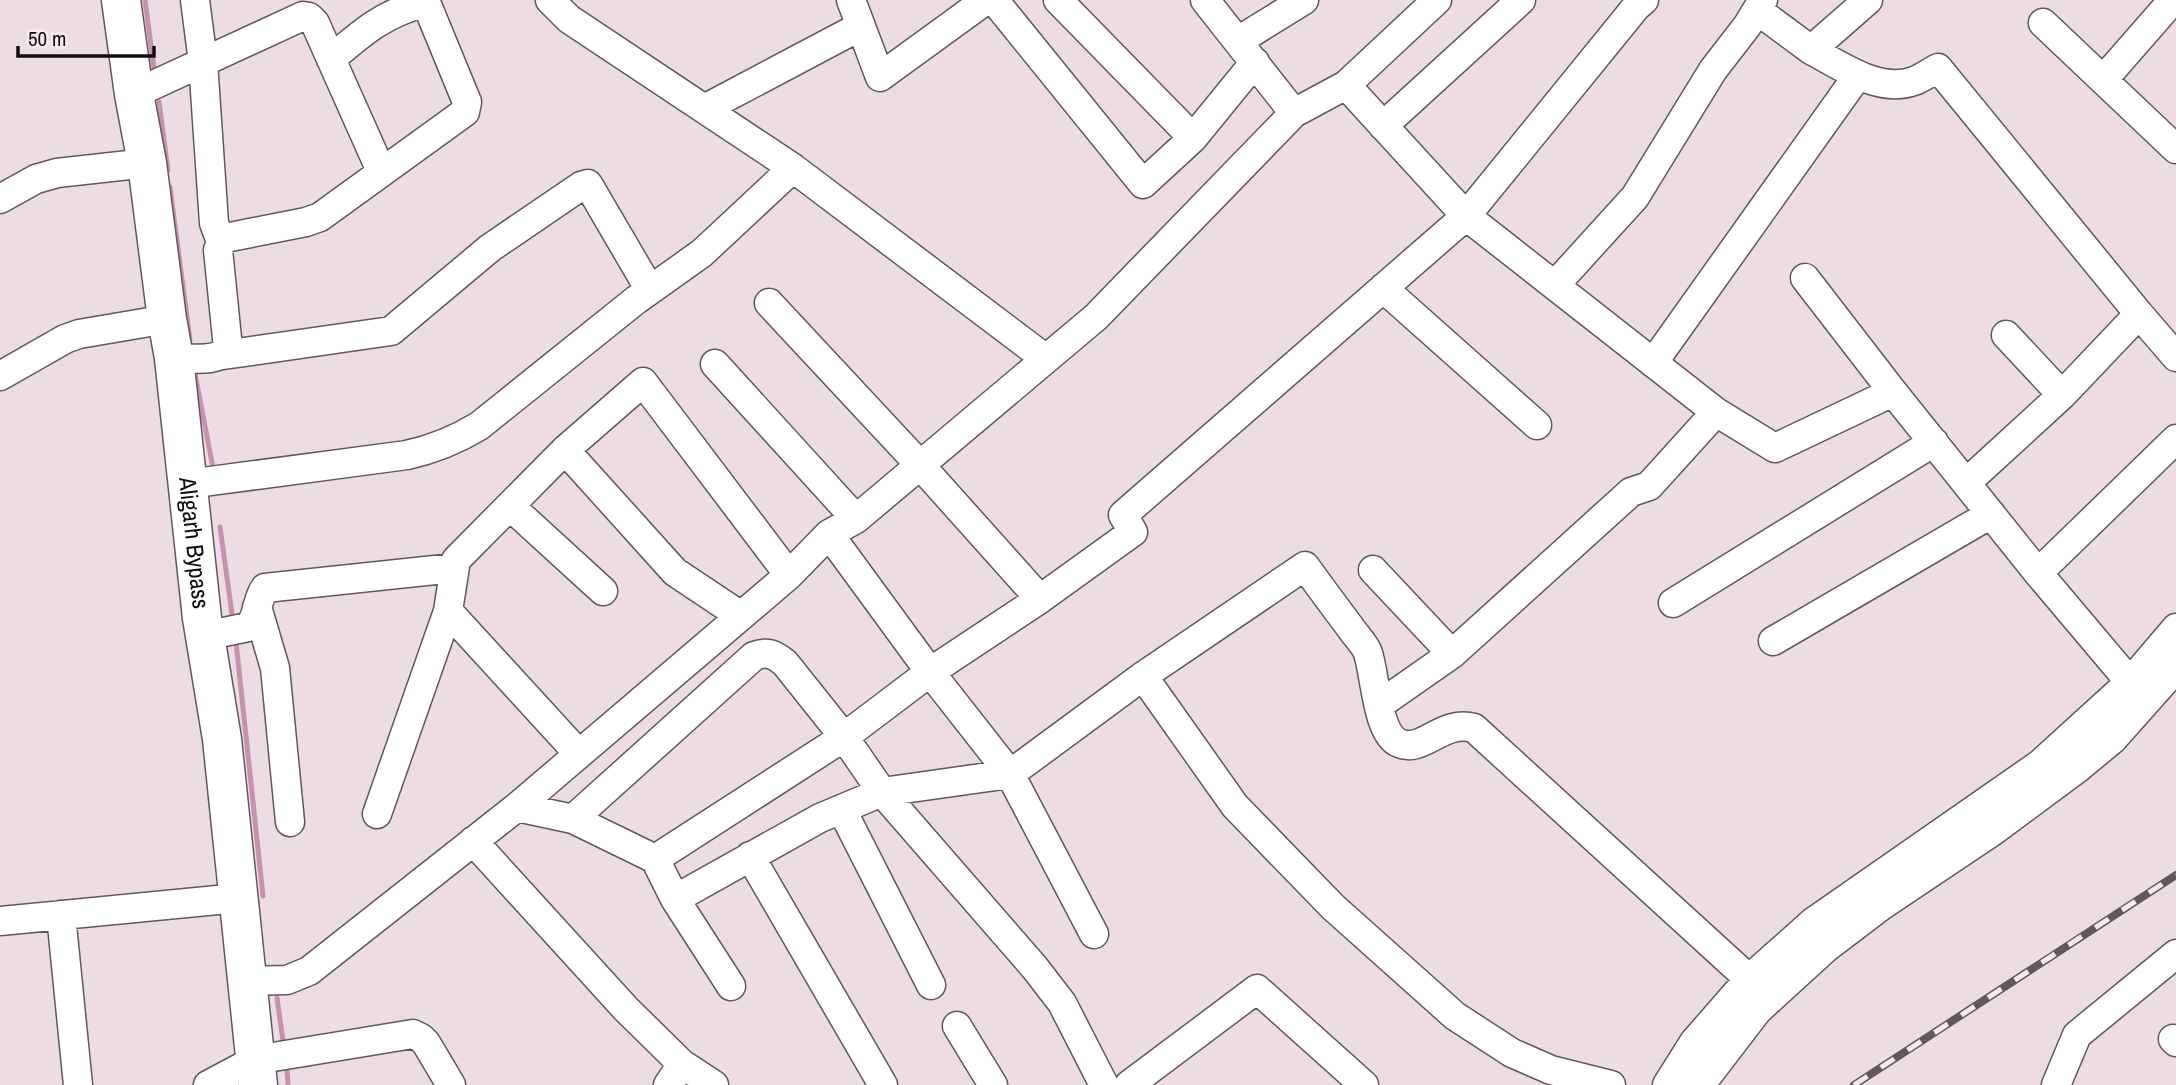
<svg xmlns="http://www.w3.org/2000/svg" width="2176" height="1085" viewBox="0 0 2176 1085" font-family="'Archivo Narrow',sans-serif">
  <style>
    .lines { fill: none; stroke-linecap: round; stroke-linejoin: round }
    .stream { stroke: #c692ad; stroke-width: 5 }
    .minor-casing { stroke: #64565d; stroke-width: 31 }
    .major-casing { stroke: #64565d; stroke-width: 38 }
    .highway-casing { stroke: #64565d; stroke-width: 41 }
    .minor { stroke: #fff; stroke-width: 28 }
    .major { stroke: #fff; stroke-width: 35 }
    .highway { stroke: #fff; stroke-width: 38 }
    .rail-casing { stroke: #61585c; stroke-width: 8 }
    .rail { stroke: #f9e9f1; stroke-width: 5; stroke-dasharray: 16; stroke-linecap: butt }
    .labels { text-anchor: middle; stroke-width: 6; stroke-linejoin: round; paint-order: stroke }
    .street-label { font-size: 24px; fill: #110c0f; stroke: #f9e9f1 }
  </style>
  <rect width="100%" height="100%" fill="#ecdce3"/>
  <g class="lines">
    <path class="stream" d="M 145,0 L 155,76
      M 159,102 L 168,170
      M 170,187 L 190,340
      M 195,374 L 214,473
      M 220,527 L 232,614
      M 236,642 L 263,896
      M 277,998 L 284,1048
      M 287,1070 L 288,1085"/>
    <defs>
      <path id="minor" d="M 195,0 L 203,62 L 214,223 L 221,242
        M 550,0 L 569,19 L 793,168 L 1046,359
        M 851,0 L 880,77 L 986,0
        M 994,0 L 1143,184 L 1193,138 L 1255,62
        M 1058,0 L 1193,138
        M 1205,0 L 1294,113
        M 1644,0 L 1636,7 L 1466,216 L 1716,412 L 1775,448 L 1893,392 L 2038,573 L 2130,682
        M 1757,10 L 1811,50 L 1868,0
        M 2043,23 L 2176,149
        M 1238,41 L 1304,0
        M 1811,50 C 1840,65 1879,94 1914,81 C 1922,78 1930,72 1938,68 L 2139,314 L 2176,357
        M 331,59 C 365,30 382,15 425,2
        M 2103,80 L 2173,0
        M 134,94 L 303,16 L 309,17 L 315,23 L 381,171
        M 706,108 L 861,26
        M 1383,126 L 1521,0
        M 0,199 L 36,179 L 57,173 L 147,163
        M 1805,278 L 1893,392
        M 1555,285 L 1635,197 L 1713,70 L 1747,26 L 1763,0
        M 1383,288 L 1537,425
        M 769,303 L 920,465 L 1040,599
        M 2006,335 L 2062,395
        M 223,355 L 391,331 L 490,248 L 581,186 L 588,184 L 650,290
        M 174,358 C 190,358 219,363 228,348 L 218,250 L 221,242 L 225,238 L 306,222 L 320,217 L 465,112 L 467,102 L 425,0
        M 1653,363 L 1858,75
        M 715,364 L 856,519
        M 0,376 L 65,339 L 79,334 L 167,319
        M 565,450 L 675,572 L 741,616
        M 1966,483 L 2062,395 L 2139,314
        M 188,484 L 407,455 C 434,449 456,440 479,426 L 636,300 L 702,253 L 793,168
        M 510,506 L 603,591
        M 829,534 L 930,672 L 1010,774 L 1094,934
        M 1373,570 L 1452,654
        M 2038,573 L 2176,439
        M 1673,603 L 1934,442
        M 257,607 L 275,668 L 290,822
        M 205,636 L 248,627 C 259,617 256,600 265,588 L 454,568
        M 1773,641 L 1991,514
        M 1143,676 L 1235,806 L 1333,907 L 1455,1016 L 1512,1053 L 1551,1070 L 1611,1085
        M 1379,705 L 1452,654 L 1631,492 L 1649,486 L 1716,412
        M 578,753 L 448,611 L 456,560 L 565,450 L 643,382 L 789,575
        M 517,807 L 573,819 L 655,859 L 675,899 L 731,986
        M 842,810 L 931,985
        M 377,814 L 448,611
        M 573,819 L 754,656 C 767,651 774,654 785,663 L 844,737 L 882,792 L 1035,968 L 1062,1003 L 1104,1085
        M 473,841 L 626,1009 L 682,1064
        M 750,856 L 883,1085
        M 655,859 L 844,737 L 930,672 L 1040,599 L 1133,532 L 1123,515 L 1466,216 L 1346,85
        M 675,899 L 820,818 L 882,792 L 1010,774 L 1143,676 L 1305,566 C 1320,587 1335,607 1350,627 C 1355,635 1365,644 1368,653 C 1375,674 1377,734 1399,743 C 1423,754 1442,719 1474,728 L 1749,979
        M 61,915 L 78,1085
        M 0,921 L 238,898
        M 247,981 L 287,980 L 309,971 L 517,807 L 789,575 L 829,534 L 856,519 L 1096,317 L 1294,113 L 1346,85 L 1437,0
        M 957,1026 L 993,1085
        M 2173,1039 L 2176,1042
        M 208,1085 L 255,1060 L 413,1034 L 421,1038 L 426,1043 L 451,1085
        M 668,1085 L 682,1064 L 714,1085
        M 1129,1085 L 1257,989 L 1364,1085
        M 1667,1085 L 1694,1042 L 1749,979 L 1813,922 L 2040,764 L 2130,682 L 2176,628
        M 2056,1085 L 2077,1035 L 2176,954"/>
      <path id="major" d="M 1696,1085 L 1755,1008 L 1824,945 L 1878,904 L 1990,829 L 2075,766 L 2110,737 L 2176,663"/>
      <g id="highway">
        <path id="s1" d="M 121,0 L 134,94 L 147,163 L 167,319 L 174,358 L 202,618 L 222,739 L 258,1085"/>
      </g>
    </defs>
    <use href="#minor" class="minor-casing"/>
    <use href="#major" class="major-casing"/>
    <use href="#highway" class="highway-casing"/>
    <use href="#minor" class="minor"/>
    <use href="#major" class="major"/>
    <use href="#highway" class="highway"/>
    <defs>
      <path id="rail" d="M 1854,1085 L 2176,875"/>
    </defs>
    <use href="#rail" class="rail-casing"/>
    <use href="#rail" class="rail"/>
  </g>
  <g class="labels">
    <g class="street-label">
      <text dy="8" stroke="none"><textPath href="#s1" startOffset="548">Aligarh Bypass</textPath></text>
    </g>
  </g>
  <path d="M18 46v10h136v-10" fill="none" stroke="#110c0f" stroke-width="3.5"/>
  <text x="28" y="46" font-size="21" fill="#110c0f" stroke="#f9e9f1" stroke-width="5" paint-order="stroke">50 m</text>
</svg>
